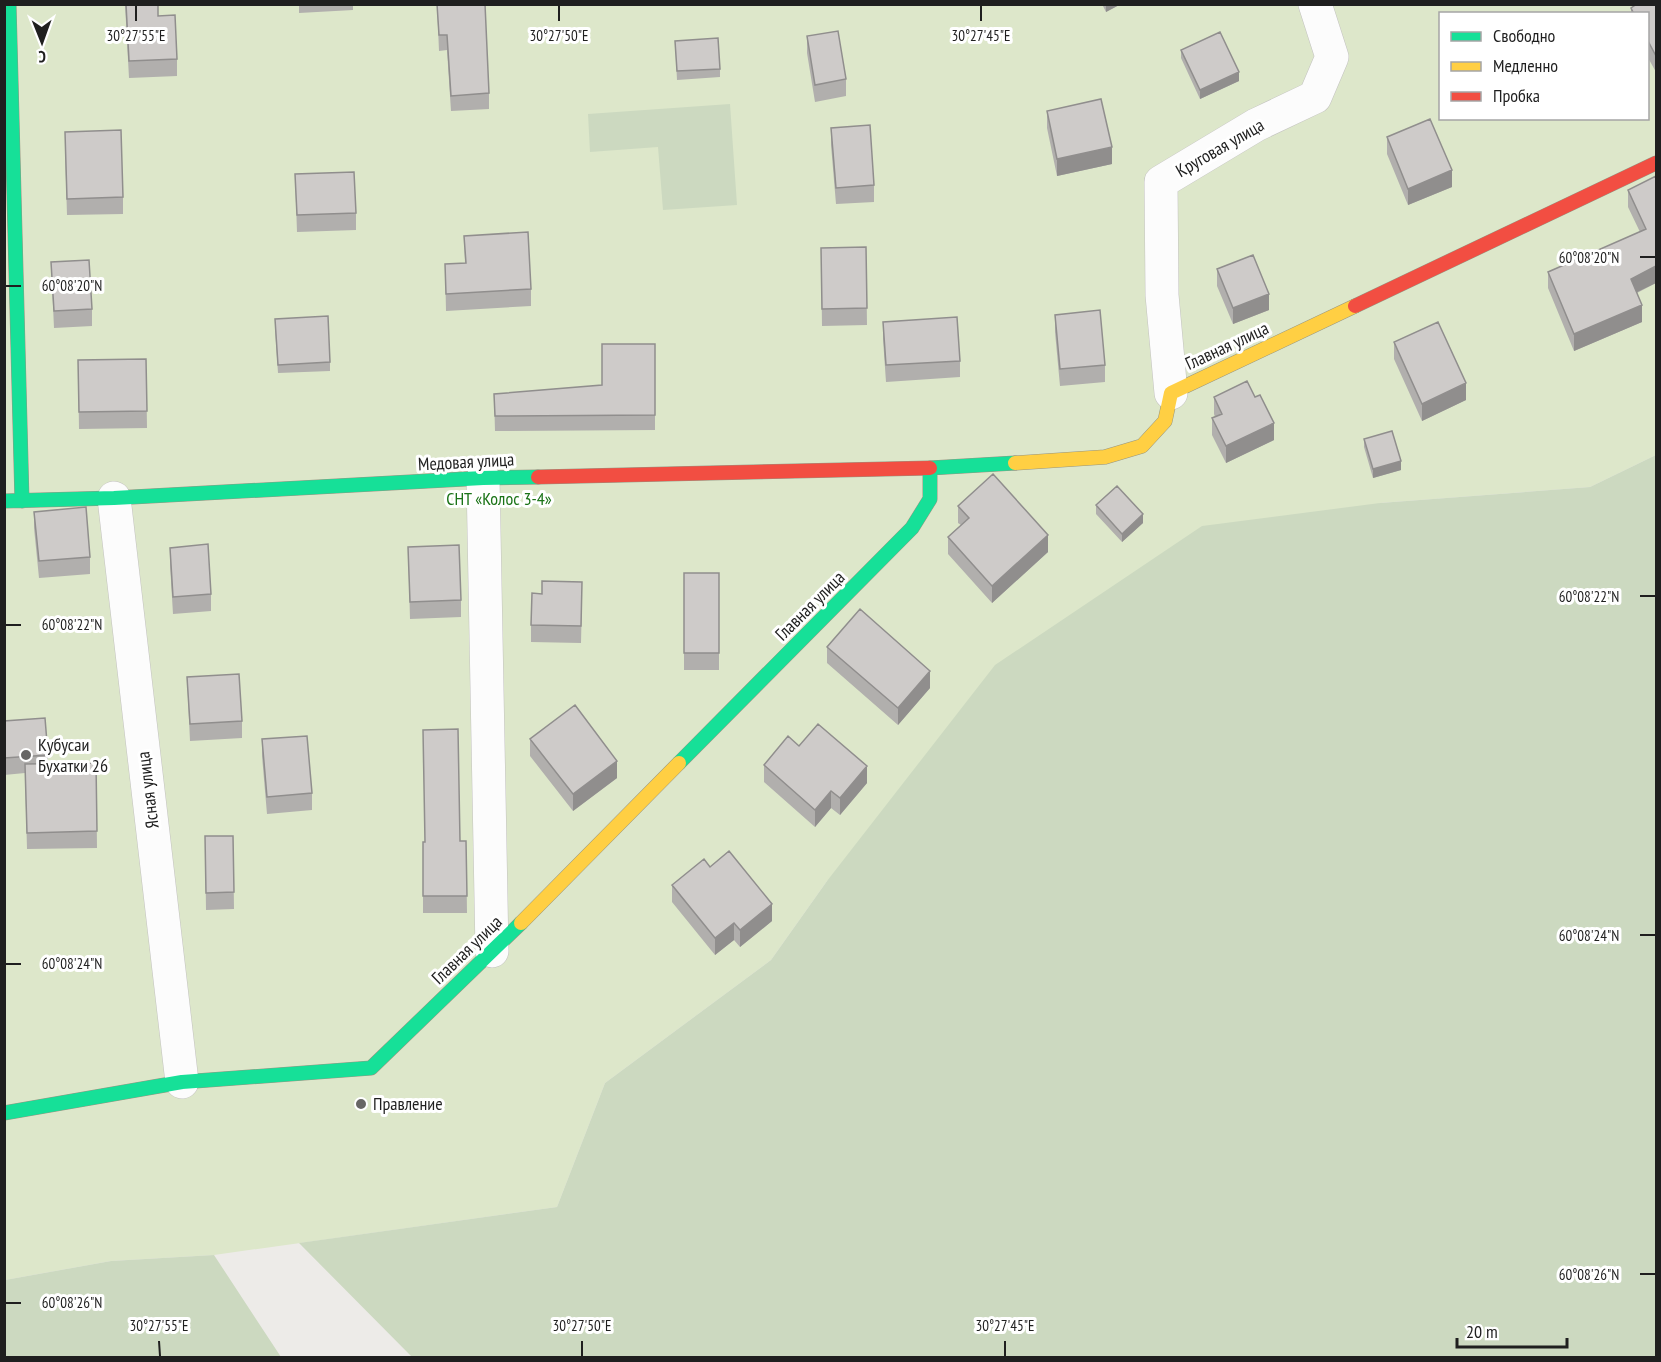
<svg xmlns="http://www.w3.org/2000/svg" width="1661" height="1362" viewBox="0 0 1661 1362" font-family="'PT Sans Narrow',sans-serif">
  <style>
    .grass { fill: #dde7ca; fill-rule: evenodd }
    .forest { fill: #ccd9c0 }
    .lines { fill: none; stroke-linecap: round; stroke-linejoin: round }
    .street-casing { stroke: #c3c2c0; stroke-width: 34 }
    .fast-casing { stroke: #969582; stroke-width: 15 }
    .slow-casing { stroke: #969582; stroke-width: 15 }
    .jam-casing { stroke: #969582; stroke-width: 15 }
    .street { stroke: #fcfcfc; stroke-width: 33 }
    .fast { stroke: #16e098; stroke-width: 14 }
    .slow { stroke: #ffcf43; stroke-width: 14 }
    .jam { stroke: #f24e42; stroke-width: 14 }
    .wall { fill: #b1afad }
    .shaded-wall { fill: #908e8d }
    .building { fill: #cecbc9; stroke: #908e8d; stroke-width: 1.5 }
    .ticks { fill: none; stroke: #1f1f1f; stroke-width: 2 }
    .poi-dot { fill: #676665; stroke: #fff; stroke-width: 2 }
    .labels { text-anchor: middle; stroke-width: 6; stroke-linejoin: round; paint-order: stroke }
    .street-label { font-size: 18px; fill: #1f1f1f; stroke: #fff }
    .park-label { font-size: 18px; fill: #1a7317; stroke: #fff }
    .poi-label { font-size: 18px; fill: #1f1f1f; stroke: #fff; text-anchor: start }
    .ticks-label { font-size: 15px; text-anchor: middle; fill: #1f1f1f; stroke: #fff; stroke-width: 6; stroke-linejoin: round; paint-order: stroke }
  </style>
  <rect width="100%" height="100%" fill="#edebe8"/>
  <path class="grass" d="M 5,5 L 1656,5 L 1656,455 L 1590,487 L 1380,503 L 827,881 L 771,960 L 605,1083 L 557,1207 L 214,1255 L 111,1261 L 5,1280 ZM 1440,14 L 1648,14 L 1648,118 L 1440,118 Z"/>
  <path class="forest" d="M 730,104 L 737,205 L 663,210 L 658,147 L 590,152 L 588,114 Z
    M 1656,455 L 1656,1357 L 412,1357 L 299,1243 L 557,1207 L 605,1083 L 771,960 L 827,881 L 995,665 L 1202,526 L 1380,503 L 1590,487 Z
    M 214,1255 L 281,1357 L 5,1357 L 5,1280 L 111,1261 Z"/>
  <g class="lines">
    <defs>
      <path id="street" d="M 1171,393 L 1162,295 L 1161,182 L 1256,125 L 1315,97 L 1332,57 L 1315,4
        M 483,478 L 492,951
        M 114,498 L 182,1082"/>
      <path id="fast" d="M 9,4 L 22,501
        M 4,501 L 114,498 L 483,478 L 538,477
        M 679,763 L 912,528 L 930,499 L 930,468 L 1015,463
        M 4,1113 L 182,1082 L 371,1068 L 521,923"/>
      <path id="slow" d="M 1015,463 L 1105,457 L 1142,446 L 1165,421 L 1171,393 L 1355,306
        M 521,923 L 679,763"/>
      <path id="jam" d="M 1355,306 L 1656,163
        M 538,477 L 930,468"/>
    </defs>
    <use href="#street" class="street-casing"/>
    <use href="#fast" class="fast-casing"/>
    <use href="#slow" class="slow-casing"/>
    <use href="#jam" class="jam-casing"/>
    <use href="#street" class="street"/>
    <use href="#fast" class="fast"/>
    <use href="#slow" class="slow"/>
    <use href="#jam" class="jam"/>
  </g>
  <path class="wall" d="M 125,4 L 158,4 L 158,16 L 177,59 L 177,76 L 129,78 Z
    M 299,4 L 353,4 L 353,10 L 299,13 Z
    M 437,4 L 489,93 L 489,109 L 451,111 L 447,50 L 439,51 Z
    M 1102,4 L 1121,4 L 1106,12 Z
    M 1656,4 L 1656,72 L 1647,56 L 1647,14 L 1631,14 L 1631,8 Z
    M 807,36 L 846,79 L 846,96 L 815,102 L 807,53 Z
    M 675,41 L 720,69 L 720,77 L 677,80 Z
    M 1181,50 L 1239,81 L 1200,99 L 1181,58 Z
    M 1047,111 L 1112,164 L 1057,176 L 1047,128 Z
    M 831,128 L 874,185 L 874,202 L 836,204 L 831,145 Z
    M 1387,137 L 1452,187 L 1408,205 L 1387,154 Z
    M 65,149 L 123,197 L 123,214 L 67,215 Z
    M 295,174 L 356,213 L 356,230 L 297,232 Z
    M 1656,176 L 1656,283 L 1637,293 L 1642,322 L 1574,351 L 1548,288 L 1548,272 L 1640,232 L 1628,207 L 1628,190 Z
    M 464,236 L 531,289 L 531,306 L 446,311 L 445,264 L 465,263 Z
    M 866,247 L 867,325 L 822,326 L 821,248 Z
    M 51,262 L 92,309 L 92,326 L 54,328 Z
    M 1217,269 L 1269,310 L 1233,324 L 1217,286 Z
    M 1055,315 L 1105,365 L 1105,382 L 1060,386 L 1055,332 Z
    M 883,322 L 960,361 L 960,377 L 886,382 L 883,339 Z
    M 275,328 L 330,362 L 330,371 L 278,373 Z
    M 1394,342 L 1466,400 L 1422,421 L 1394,359 Z
    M 655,344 L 655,430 L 495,431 L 494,394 L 602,385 Z
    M 146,359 L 147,428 L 79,429 L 78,360 Z
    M 1214,397 L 1255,397 L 1274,440 L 1226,463 L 1212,435 L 1212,418 L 1215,417 L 1214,414 Z
    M 1364,439 L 1401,470 L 1373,478 L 1364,447 Z
    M 1096,505 L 1143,523 L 1122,542 L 1096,514 Z
    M 958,506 L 1048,552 L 992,603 L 948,554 L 948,537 L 961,525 L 958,523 Z
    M 34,512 L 90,557 L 90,574 L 39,578 L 34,528 Z
    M 408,547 L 461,600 L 461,617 L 410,619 Z
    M 170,548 L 211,594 L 211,611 L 173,614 L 170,564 Z
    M 684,573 L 719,573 L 719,670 L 684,670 Z
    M 582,599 L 581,643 L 531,642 L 531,625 Z
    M 827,647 L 930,688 L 898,725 L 827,663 Z
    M 187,677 L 242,721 L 242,738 L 190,741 Z
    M 4,721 L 48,755 L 48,764 L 96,763 L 97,848 L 27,849 L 25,773 L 4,775 Z
    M 262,739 L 312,793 L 312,810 L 267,814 L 262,756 Z
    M 530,739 L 617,778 L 573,811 L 530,756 Z
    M 764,765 L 867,783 L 840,815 L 831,808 L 815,827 L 764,782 Z
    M 205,836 L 233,836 L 234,909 L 206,910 Z
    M 466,841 L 467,913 L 423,913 L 423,842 Z
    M 710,867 L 772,921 L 740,947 L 734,940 L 715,955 L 672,902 L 672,885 Z"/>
  <path class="shaded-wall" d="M 1106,4 L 1121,4 L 1106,12 Z
    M 1239,72 L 1239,81 L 1200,99 L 1200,90 Z
    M 1112,147 L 1112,164 L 1057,176 L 1057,159 Z
    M 1452,170 L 1452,187 L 1408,205 L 1408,189 Z
    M 1656,266 L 1656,283 L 1631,295 L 1631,279 Z
    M 1269,294 L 1269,310 L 1233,324 L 1233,308 Z
    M 1642,305 L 1642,322 L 1574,351 L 1574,334 Z
    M 1466,383 L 1466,400 L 1422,421 L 1422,404 Z
    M 1274,423 L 1274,440 L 1226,463 L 1226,446 Z
    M 1401,461 L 1401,470 L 1373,478 L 1373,469 Z
    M 1143,514 L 1143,523 L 1122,542 L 1122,534 Z
    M 1048,535 L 1048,552 L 992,603 L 992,586 Z
    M 930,671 L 930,688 L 898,725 L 898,708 Z
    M 617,761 L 617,778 L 573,811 L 573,794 Z
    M 867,766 L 867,783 L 840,815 L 840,798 Z
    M 831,791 L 831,808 L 815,827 L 815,810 Z
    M 772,904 L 772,921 L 740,947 L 740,930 Z
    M 734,923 L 734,940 L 715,955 L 715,938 Z"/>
  <path class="building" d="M 126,4 L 158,4 L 158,16 L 175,15 L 177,59 L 129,61 Z
    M 437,4 L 485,4 L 489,93 L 451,96 L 447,35 L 439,35 Z
    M 1637,4 L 1656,4 L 1656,56 L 1647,39 L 1647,14 L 1634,14 L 1631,8 Z
    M 838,31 L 846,79 L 815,85 L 807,36 Z
    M 1220,32 L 1239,72 L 1200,90 L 1181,50 Z
    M 718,38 L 720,69 L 677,71 L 675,41 Z
    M 1101,99 L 1112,147 L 1057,159 L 1047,111 Z
    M 1430,119 L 1452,170 L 1408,189 L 1387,137 Z
    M 870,125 L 874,185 L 836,188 L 831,128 Z
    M 121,130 L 123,197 L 67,199 L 65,132 Z
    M 354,172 L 356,213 L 297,215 L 295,174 Z
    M 1656,176 L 1656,266 L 1631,279 L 1642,305 L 1574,334 L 1548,272 L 1646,229 L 1628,190 Z
    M 528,232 L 531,289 L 446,294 L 445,264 L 466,263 L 464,236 Z
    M 866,247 L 867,308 L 822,309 L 821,248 Z
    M 1253,255 L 1269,294 L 1233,308 L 1217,269 Z
    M 89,260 L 92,309 L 54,311 L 51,262 Z
    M 1100,310 L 1105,365 L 1060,369 L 1055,315 Z
    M 328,316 L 330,362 L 278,365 L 275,319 Z
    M 957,317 L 960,361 L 886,365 L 883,322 Z
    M 1438,322 L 1466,383 L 1422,404 L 1394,342 Z
    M 602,344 L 655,344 L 655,415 L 495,416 L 494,394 L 602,385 Z
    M 146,359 L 147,411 L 79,412 L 78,360 Z
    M 1247,381 L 1255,397 L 1260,395 L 1274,423 L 1226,446 L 1212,418 L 1222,414 L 1214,397 Z
    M 1392,431 L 1401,461 L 1373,469 L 1364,439 Z
    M 993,474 L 1048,535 L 992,586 L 948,537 L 969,518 L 958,506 Z
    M 1117,486 L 1143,514 L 1122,534 L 1096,505 Z
    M 86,507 L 90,557 L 39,561 L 34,512 Z
    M 208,544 L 211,594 L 173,597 L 170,548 Z
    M 459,545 L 461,600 L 410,602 L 408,547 Z
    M 684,573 L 719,573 L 719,653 L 684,653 Z
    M 542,581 L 582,582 L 581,626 L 531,625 L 532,593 L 542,594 Z
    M 860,609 L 930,671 L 898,708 L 827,647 Z
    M 239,674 L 242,721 L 190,724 L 187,677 Z
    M 575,705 L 617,761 L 573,794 L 530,739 Z
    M 45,718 L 48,755 L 4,758 L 4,721 Z
    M 818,724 L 867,766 L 840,798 L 831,791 L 815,810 L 764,765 L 788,736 L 799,746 Z
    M 458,729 L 460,841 L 466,841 L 467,896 L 423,896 L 423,842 L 425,842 L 423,730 Z
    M 307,736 L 312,793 L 267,797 L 262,739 Z
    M 96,763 L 97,831 L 27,833 L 25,764 Z
    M 205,836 L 233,836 L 234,892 L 206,893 Z
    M 729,851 L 772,904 L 740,930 L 734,923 L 715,938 L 672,885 L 704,859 L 710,867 Z"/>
  <path class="ticks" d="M 136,6 L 136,21M 559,6 L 559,21M 981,6 L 981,21M 1640,257 L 1655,257M 6,286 L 21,286M 1640,596 L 1655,596M 6,625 L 21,625M 1640,935 L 1655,935M 6,964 L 21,964M 1640,1274 L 1655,1274M 6,1303 L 21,1303M 159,1341 L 160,1356M 582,1341 L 582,1356M 1005,1341 L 1005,1356"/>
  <g class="poi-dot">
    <circle cx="26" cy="755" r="6"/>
    <circle cx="361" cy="1104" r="6"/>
  </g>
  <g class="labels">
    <g class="street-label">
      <text transform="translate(1220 148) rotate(-30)" y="6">Круговая улица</text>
      <text transform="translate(1227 346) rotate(-25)" y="6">Главная улица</text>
      <text transform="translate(466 462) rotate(-3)" y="6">Медовая улица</text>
      <text transform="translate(810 606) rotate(-45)" y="6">Главная улица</text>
      <text transform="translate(148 790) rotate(-97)" y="6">Ясная улица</text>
      <text transform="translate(467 950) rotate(-44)" y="6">Главная улица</text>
    </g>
    <g class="park-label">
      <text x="499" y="505">СНТ «Колос 3-4»</text>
    </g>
    <g class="poi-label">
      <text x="38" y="751">Кубусаи<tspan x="38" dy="21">Бухатки 26</tspan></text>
      <text x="373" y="1110">Правление</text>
    </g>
  </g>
  <g class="ticks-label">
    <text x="136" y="41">30°27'55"E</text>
    <text x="559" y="41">30°27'50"E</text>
    <text x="981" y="41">30°27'45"E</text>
    <text x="1589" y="263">60°08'20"N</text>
    <text x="72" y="291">60°08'20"N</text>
    <text x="1589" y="602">60°08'22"N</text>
    <text x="72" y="630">60°08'22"N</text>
    <text x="1589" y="941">60°08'24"N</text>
    <text x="72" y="969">60°08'24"N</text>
    <text x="1589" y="1280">60°08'26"N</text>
    <text x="72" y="1308">60°08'26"N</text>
    <text x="159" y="1331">30°27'55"E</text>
    <text x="582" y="1331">30°27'50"E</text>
    <text x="1005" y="1331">30°27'45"E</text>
  </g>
  <rect width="1661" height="1362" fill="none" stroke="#1f1f1f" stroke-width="12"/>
  <rect x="1439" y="12" width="210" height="108" fill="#ffffff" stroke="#a5a5a5" stroke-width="1.5"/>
  <rect x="1451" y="32" width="30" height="9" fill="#16e098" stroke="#a5a5a5" stroke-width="1.5"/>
  <text x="1493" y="42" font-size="18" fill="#1f1f1f">Свободно</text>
  <rect x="1451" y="62" width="30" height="9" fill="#ffcf43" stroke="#a5a5a5" stroke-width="1.5"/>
  <text x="1493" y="72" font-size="18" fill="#1f1f1f">Медленно</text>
  <rect x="1451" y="92" width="30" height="9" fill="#f24e42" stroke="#a5a5a5" stroke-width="1.5"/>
  <text x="1493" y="102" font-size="18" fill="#1f1f1f">Пробка</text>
  <g transform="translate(42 42) rotate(179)" stroke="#ffffff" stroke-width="4.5" paint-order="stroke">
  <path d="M0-4.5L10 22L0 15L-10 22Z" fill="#1f1f1f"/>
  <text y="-9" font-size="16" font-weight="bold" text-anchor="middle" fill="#1f1f1f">С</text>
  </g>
  <path d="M1457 1338v9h110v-9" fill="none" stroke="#1f1f1f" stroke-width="3"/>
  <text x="1466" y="1338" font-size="18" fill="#1f1f1f" stroke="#ffffff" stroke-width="4.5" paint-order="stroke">20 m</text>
</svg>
